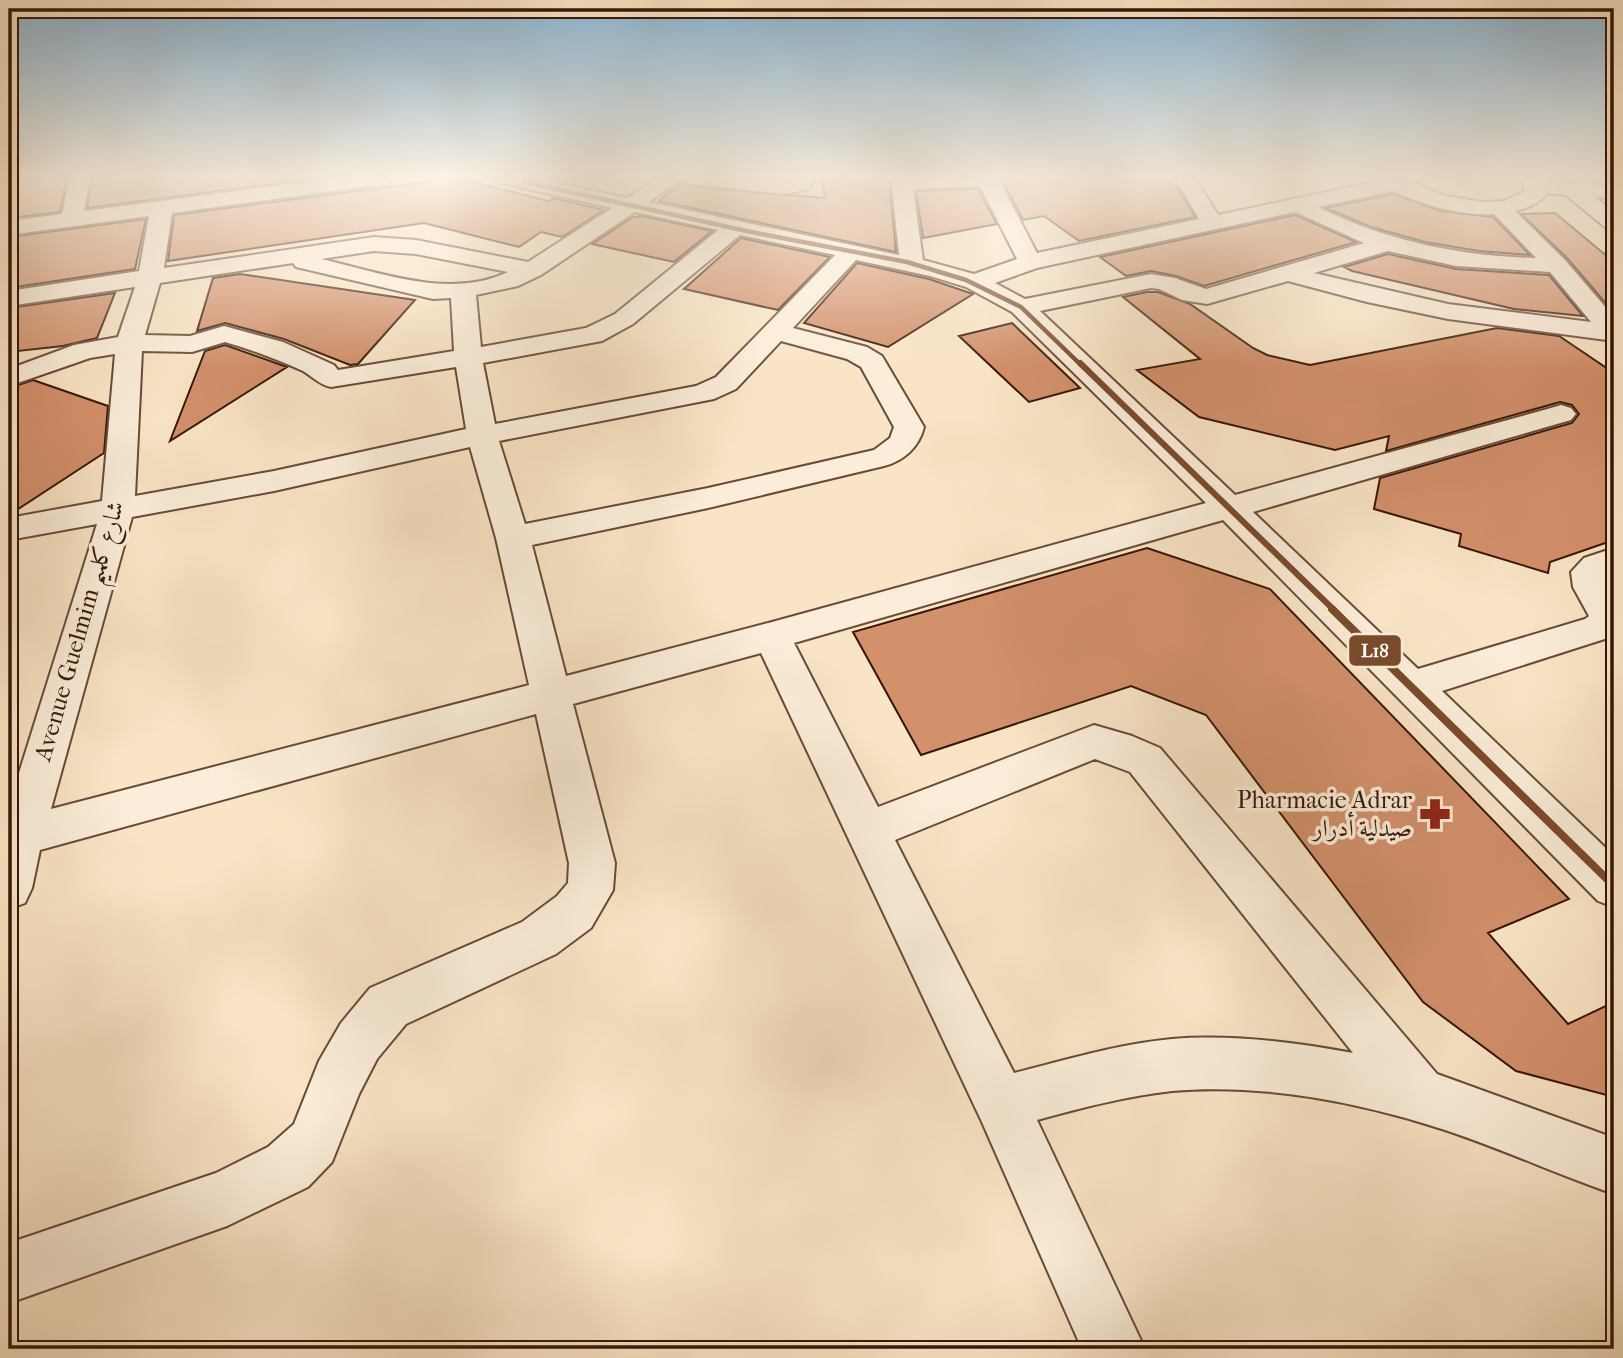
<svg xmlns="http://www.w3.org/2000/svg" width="1623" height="1358" viewBox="0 0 1623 1358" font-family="'IM FELL French Canon',Amiri,serif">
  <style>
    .building { fill: #d2906b; stroke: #371609; stroke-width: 2 }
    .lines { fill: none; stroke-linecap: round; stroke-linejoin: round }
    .minor-casing { stroke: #684a38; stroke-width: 4 }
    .minor { fill: #fbedd9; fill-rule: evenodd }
    .bus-1-far2-casing { stroke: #fbedd9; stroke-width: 8 }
    .bus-1-far1-casing { stroke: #fbedd9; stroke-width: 10 }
    .bus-1-casing { stroke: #fbedd9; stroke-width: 13 }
    .bus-1-far2 { stroke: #7a4b2a; stroke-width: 4.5 }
    .bus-1-far1 { stroke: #7a4b2a; stroke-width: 6 }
    .bus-1 { stroke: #7a4b2a; stroke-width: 8 }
    .labels { text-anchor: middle; stroke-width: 7; stroke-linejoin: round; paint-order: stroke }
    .street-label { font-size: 24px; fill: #371609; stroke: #fbedd9 }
    .poi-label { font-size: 24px; fill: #371609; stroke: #fbedd9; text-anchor: end }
    .line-badge { stroke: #fbedd9; stroke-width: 2.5 }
    .badge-label { font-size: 19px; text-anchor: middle; font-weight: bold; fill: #fff }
  </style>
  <rect width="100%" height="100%" fill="#f9e4c5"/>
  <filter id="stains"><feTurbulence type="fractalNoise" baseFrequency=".00286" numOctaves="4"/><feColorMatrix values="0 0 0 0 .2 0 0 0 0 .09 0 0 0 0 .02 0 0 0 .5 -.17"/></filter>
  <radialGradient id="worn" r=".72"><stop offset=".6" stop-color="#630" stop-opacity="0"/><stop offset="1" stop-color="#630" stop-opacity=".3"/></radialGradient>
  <path class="building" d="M 9,178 L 67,178 L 60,212 L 9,218 Z
    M 92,178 L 317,178 L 87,208 Z
    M 457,178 L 549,201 L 553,198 L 604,210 L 562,237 L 541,232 L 519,247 L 424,223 L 168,261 L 174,215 Z
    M 821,178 L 889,178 L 896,252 L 659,201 L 682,182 L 692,187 L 825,198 Z
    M 1001,178 L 1164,178 L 1179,190 L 1195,217 L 1079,241 L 1044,216 L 1023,220 Z
    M 978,189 L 997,224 L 923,238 L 916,191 Z
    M 1393,194 L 1441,211 L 1493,217 L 1530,255 L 1479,251 L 1425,242 L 1371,227 L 1326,208 Z
    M 1555,213 L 1614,262 L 1614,313 L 1567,258 L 1521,214 Z
    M 1295,215 L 1356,242 L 1204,286 L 1176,276 L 1151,271 L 1126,276 L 1100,257 Z
    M 642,216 L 712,231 L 674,262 L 592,244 L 633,217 Z
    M 146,219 L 135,269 L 9,288 L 9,237 Z
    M 741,238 L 830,257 L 778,310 L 684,289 Z
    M 1388,254 L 1456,269 L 1549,275 L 1583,316 L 1514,309 L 1352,271 L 1344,267 Z
    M 857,263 L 929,279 L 973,294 L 888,347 L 804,323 Z
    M 240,274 L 415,300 L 358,364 L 350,365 L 284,339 L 225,323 L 197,331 L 213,278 Z
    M 1147,292 L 1158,292 L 1190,304 L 1253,348 L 1267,355 L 1310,365 L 1497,328 L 1559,336 L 1614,373 L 1614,540 L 1550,562 L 1548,573 L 1459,546 L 1461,534 L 1374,509 L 1380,478 L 1572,423 L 1579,414 L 1572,405 L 1560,402 L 1386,451 L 1389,436 L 1335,450 L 1199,417 L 1137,370 L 1200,359 L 1123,297 Z
    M 115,293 L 97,338 L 63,346 L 9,352 L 9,308 Z
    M 1012,323 L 1080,388 L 1029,402 L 959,336 Z
    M 225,345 L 287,367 L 170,441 L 205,351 Z
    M 33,380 L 108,406 L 104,453 L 9,515 L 9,388 Z
    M 1147,548 L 1270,589 L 1569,899 L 1488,933 L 1568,1024 L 1614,1002 L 1614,1097 L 1516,1071 L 1423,1002 L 1206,715 L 1131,686 L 921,755 L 853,632 Z"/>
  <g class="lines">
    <defs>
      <path id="minor" d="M 70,178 L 90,178 L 84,211 L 337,178 L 394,178 L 391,182 L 384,184 L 172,213 L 164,268 L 374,237 L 416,240 L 528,262 L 612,208 L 497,182 L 494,178 L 533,178 L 627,198 L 658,178 L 750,178 L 786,182 L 794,178 L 814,178 L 809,189 L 786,194 L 692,184 L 682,179 L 649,202 L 899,255 L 891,178 L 998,178 L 1037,253 L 1199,219 L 1175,178 L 1195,178 L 1218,215 L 1379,181 L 1377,178 L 1402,178 L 1445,196 L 1483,202 L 1504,201 L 1525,191 L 1520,178 L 1614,186 L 1614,198 L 1595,197 L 1614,212 L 1614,230 L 1606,228 L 1566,195 L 1547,193 C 1540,204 1527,208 1515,211 L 1565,260 L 1614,317 L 1614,341 L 1448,319 L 1367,302 L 1288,281 L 1207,304 L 1182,300 L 1159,289 L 1151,288 L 1040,311 L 1235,495 L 1551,408 L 1561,405 L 1571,408 L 1576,414 L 1571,420 L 1253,512 L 1418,669 L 1585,619 L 1589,616 L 1573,587 L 1571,572 L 1584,558 L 1614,548 L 1614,572 L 1606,576 L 1614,595 L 1614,636 L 1442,691 L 1614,856 L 1614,907 L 1598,901 L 1223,520 L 794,643 L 878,807 L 1094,725 L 1132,736 L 1160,748 L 1437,1074 L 1614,1138 L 1614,1194 C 1557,1174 1502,1149 1445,1130 C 1360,1102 1262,1083 1172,1091 C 1126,1096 1082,1108 1037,1120 L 1145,1349 L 1082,1349 L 982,1122 L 761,653 L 573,704 L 615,863 L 613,890 L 591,928 L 556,954 L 406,1024 L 377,1059 L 359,1094 L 332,1162 L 308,1187 L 227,1226 L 9,1303 L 9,1243 L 216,1173 L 268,1147 L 294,1124 L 319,1061 L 341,1023 L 370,988 L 522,922 L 557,896 L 568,883 L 569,863 L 536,714 L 40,850 L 32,888 L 25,903 L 9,909 L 9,805 L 97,524 L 9,540 L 9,518 L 102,501 L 115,354 L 90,358 L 9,386 L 9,369 L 74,345 L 118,337 L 135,287 L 9,306 L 9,291 L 139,271 L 149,216 L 9,235 L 9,221 L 62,214 ZM 980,186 L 1017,259 L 974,274 L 923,260 L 913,189 ZM 1393,191 C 1424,205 1459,216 1494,214 L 1536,258 C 1459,256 1387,241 1318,207 ZM 635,212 L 718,230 L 615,314 L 586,328 L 481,347 L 476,295 L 518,286 L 541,275 ZM 1295,212 L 1364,243 L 1206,289 L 1175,278 L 1151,274 L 1025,299 L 995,283 L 1037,268 ZM 740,235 L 835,255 L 716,377 L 696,386 L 495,424 L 483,363 L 602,341 L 633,324 ZM 374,251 L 416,254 L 508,272 C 449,300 380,272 321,259 ZM 1388,251 L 1456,266 L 1550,272 L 1591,322 L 1448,304 L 1314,273 ZM 856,260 L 930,276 L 966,287 L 1012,312 L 1206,503 L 772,622 L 566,676 L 532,545 L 708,508 L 884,466 C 904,461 919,447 924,427 L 882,356 L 867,347 L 793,328 ZM 293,263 L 296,267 L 433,299 L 451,298 L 454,351 L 338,370 L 334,365 L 283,342 L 224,326 L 190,336 L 145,335 L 160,283 ZM 781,341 L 847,359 L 861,367 L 894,427 L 890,438 L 874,450 L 708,488 L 525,524 L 499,441 L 714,399 L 736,389 ZM 225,342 C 252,350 277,359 303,371 C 313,377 320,385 331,387 L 456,367 L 466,429 L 274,471 L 135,496 L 142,351 L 192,352 ZM 470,447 L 496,538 L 529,685 L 51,809 L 132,517 L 274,491 ZM 1095,759 L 1130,772 L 1353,1053 C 1294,1042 1232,1034 1172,1039 C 1118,1044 1066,1060 1014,1073 L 895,840 Z"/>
    </defs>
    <use href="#minor" class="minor-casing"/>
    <use href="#minor" class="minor"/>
    <defs>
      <path id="bus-1-far2" d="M 525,182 L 751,232 L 907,262 L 966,280 L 1021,307 L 1081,365"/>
      <path id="bus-1-far1" d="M 1080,363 L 1334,610"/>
      <path id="bus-1" d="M 1332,609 L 1614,886"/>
    </defs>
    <use href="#bus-1-far2" class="bus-1-far2-casing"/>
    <use href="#bus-1-far1" class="bus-1-far1-casing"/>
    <use href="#bus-1" class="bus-1-casing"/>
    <use href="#bus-1-far2" class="bus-1-far2"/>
    <use href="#bus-1-far1" class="bus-1-far1"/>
    <use href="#bus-1" class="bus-1"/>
  </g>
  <linearGradient id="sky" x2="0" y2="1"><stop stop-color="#8bb7d7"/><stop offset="0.48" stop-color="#fcf3e5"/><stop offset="1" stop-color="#fcf3e5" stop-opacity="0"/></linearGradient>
  <rect width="1623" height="368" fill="url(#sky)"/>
  <defs>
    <symbol id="pharmacy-bare" viewBox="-9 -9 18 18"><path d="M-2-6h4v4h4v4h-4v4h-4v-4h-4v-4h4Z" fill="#8f2418" stroke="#fbedd9" stroke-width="2.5" paint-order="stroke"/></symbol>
  </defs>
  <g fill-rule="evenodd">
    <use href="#pharmacy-bare" x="1413" y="792" width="44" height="44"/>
  </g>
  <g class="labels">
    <g class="street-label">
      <text transform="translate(79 631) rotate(-74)" y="8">Avenue Guelmim شارع كلميم</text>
    </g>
    <g class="poi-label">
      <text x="1412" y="808">Pharmacie Adrar<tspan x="1412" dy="28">صيدلية أدرار</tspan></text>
    </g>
  </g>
  <rect class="line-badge" x="1348" y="634" width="54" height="33" rx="7" fill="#7a4b2a"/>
  <g class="badge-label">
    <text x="1375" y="657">L18</text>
  </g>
  <rect width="1623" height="1358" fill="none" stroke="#f9e4c5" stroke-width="35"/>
  <rect x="10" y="10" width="1602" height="1337" fill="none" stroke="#371609" stroke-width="3.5"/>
  <rect x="18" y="18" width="1588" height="1323" fill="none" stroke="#371609" stroke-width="2"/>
  <rect width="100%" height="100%" filter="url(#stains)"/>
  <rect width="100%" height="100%" fill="url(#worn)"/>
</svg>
